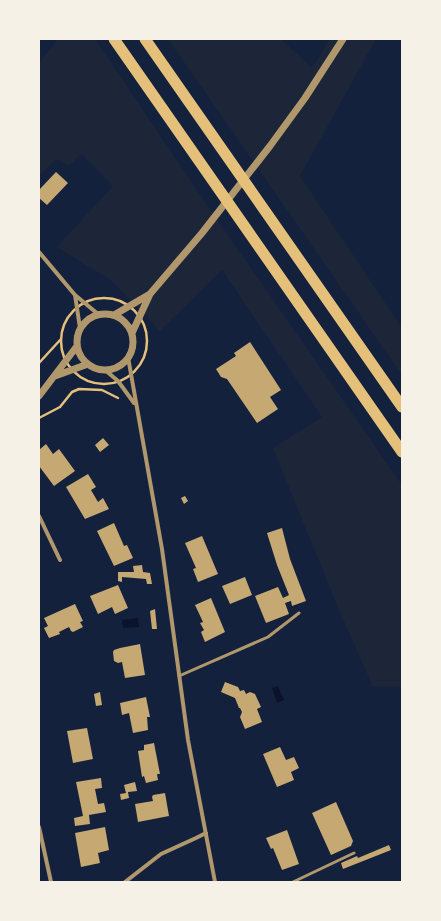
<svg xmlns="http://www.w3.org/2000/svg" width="441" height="921" viewBox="0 0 441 921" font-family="'Nunito Sans',sans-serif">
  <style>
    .green { fill: #1d2539 }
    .water { fill: #0b132b }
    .building { fill: #c6a872 }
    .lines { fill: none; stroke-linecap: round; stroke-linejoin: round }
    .path { stroke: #e5c07b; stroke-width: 2.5 }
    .service { stroke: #b1986c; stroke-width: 3 }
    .minor { stroke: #b1986c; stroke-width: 4 }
    .tertiary { stroke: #b1986c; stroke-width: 7 }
    .trunk { stroke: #e5c07b; stroke-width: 11 }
  </style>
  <rect width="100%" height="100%" fill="#14213d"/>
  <path class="green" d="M 58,39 L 95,39 L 209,208 L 402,485 L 402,687 L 373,687 L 339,610 L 273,448 L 322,417 L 222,270 L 160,331 L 112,281 L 57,247 L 113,186 L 82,154 L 68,166 L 57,159 L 39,176 L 39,63 Z
    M 168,39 L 281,39 L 312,68 L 330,39 L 376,39 L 300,176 L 402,328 L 402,375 Z"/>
  <path class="water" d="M 138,618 L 139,627 L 123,628 L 122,620 Z
    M 278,686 L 284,700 L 277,703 L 272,688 Z"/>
  <path class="building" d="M 56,172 L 68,183 L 47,205 L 39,198 L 39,190 Z
    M 250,342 L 281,390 L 270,397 L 278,409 L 257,423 L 227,379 L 221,377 L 216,369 L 236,356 L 234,353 Z
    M 103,438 L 109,445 L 100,452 L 95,445 Z
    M 46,444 L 53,454 L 59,449 L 75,471 L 54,486 L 39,466 L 39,450 Z
    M 88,474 L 96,487 L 91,490 L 98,502 L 103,498 L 109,509 L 85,519 L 66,487 Z
    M 185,496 L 188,501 L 184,504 L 181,498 Z
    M 114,523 L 124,546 L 127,545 L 133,558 L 114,566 L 97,531 Z
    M 282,528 L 290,559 L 306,601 L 292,606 L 291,601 L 285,603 L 289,614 L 266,623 L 255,596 L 278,587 L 283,598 L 289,595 L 277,565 L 267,533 Z
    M 202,536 L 218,574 L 198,582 L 193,569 L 196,568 L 185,543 Z
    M 142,565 L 143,572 L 150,573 L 152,584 L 147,584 L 146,579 L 122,577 L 122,582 L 118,581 L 118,572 L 134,572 L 133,566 Z
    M 245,577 L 252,595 L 230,604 L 222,586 Z
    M 118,585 L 128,608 L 115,614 L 112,607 L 98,614 L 90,596 Z
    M 211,598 L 225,632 L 205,642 L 201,632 L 204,630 L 200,623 L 203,622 L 195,605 Z
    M 75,604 L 83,621 L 80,622 L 83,627 L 73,632 L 71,631 L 69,627 L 59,632 L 60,634 L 49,638 L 44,628 L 48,626 L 44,618 Z
    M 155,609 L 157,629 L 152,629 L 150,611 Z
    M 140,644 L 145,675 L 125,678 L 122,662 L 118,663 L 114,661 L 113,652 L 114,650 L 120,648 Z
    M 225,682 L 238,687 L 240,691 L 244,690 L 246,694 L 250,692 L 255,694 L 261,707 L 257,709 L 262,722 L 245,729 L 240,717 L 242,712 L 240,708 L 239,708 L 235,698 L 221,692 Z
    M 100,692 L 102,705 L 96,706 L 94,694 Z
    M 146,697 L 150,717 L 147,717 L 148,730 L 133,733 L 129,713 L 122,715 L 120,703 Z
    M 87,728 L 93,759 L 73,763 L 67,731 Z
    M 154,743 L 160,774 L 157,774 L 158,780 L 146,783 L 144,776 L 142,777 L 138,751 L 144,750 L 144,745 Z
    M 280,747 L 286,760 L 294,757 L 299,768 L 291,772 L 294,780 L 277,787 L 263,754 Z
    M 101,778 L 102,788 L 95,789 L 98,804 L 104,803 L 106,812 L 89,815 L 90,824 L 75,826 L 74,818 L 83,816 L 76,782 Z
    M 135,782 L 137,791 L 128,792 L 129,798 L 121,800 L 120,794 L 126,793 L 124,785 Z
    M 165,793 L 169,816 L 138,822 L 135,804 L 153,801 L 152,797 L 153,795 Z
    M 336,802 L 353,841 L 351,846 L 331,855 L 312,813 Z
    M 105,827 L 109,850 L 98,853 L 100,863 L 81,867 L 75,833 Z
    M 287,830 L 299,864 L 282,870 L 273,848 L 271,849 L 266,838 Z
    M 389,845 L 391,850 L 343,869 L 341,863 L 357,856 L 358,858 Z"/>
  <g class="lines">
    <path class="path" d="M61 341a43 43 0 1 1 86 0a43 43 0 1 1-86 0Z
      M 39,363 L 61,339
      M 39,418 L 60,407 L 72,392 L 79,389 L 102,390 L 118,398"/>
    <path class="service" d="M 179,676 L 268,637 L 299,613
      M 293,882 L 354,853"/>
    <path class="minor" d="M 39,252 L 75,295 L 98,314
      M 75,295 L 80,328
      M 128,357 L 162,549 L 188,740 L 215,882
      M 105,370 L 118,381 L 134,403
      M 39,516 L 60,560
      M 39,827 L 51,882
      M 125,882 L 161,854 L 196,838 L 206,833"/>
    <path class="tertiary" d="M77 342a28 28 0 1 1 56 0a28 28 0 1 1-56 0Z
      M 114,315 L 150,294
      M 132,333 L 150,294 L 202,233 L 270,146 L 305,98 L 343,39
      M 55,376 L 88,364
      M 39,396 L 77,346"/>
    <path class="trunk" d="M 114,39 L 402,452
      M 145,39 L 402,407"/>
  </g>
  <rect width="441" height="921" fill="none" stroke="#f6f1e7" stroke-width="80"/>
</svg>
